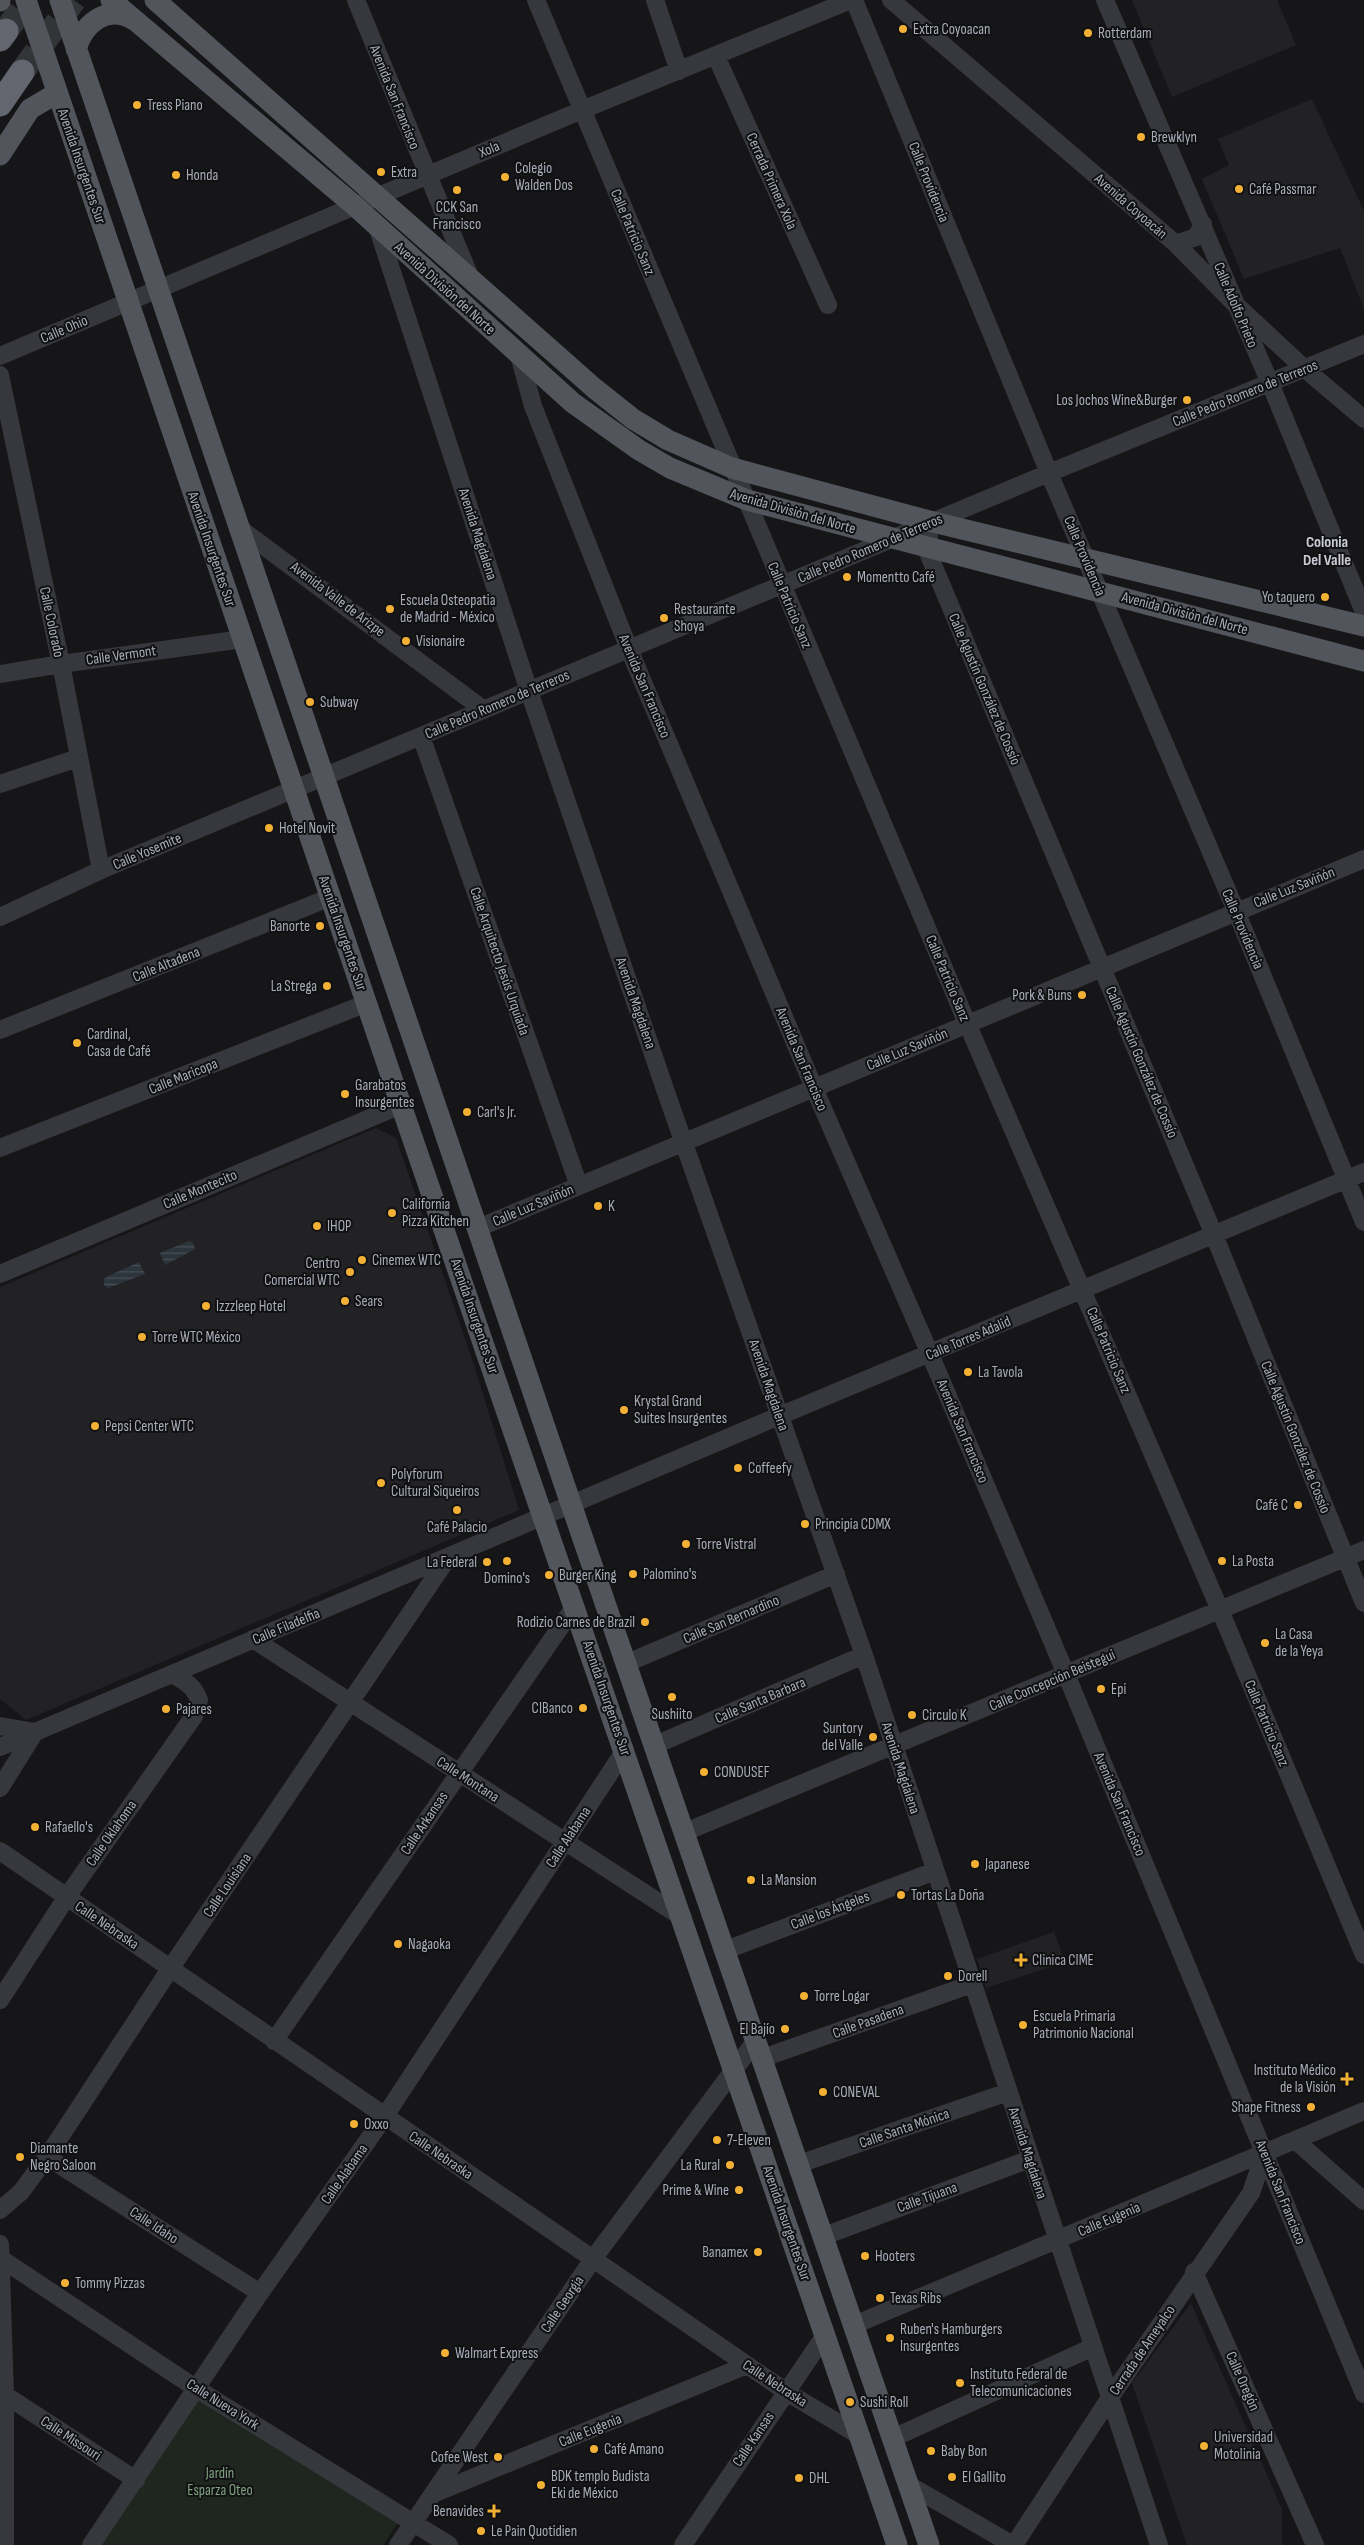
<svg xmlns="http://www.w3.org/2000/svg" width="1364" height="2545" viewBox="0 0 1364 2545" font-family="'Sofia Sans Condensed',sans-serif">
  <style>
    .built { fill: #222225 }
    .park { fill: #1e261f }
    .water { fill: url(#water-rules) }
    .lines { fill: none; stroke-linecap: round; stroke-linejoin: round }
    .highway-tunnel { stroke: #333438; stroke-width: 25; stroke-dasharray: 25 12; stroke-linecap: butt }
    .minor { stroke: #37383d; stroke-width: 18 }
    .major { stroke: #53555c; stroke-width: 21 }
    .highway { stroke: #63666e; stroke-width: 25 }
    .poi-dot { fill: #f2b134; stroke: #111113; stroke-width: 2 }
    .labels { text-anchor: middle; stroke-width: 4; stroke-linejoin: round; paint-order: stroke }
    .poi-label { font-size: 15px; fill: #a8adb8; stroke: #111113; text-anchor: start }
    .street-label { font-size: 15px; fill: #a8adb8; stroke: #111113 }
    .park-label { font-size: 15px; fill: #7fa381; stroke: #111113 }
    .neighbourhood-label { font-size: 16px; font-weight: bold; fill: #c9ccd4; stroke: #111113 }
  </style>
  <defs>
    <pattern id="water-rules" width="6" height="5" patternUnits="userSpaceOnUse" patternTransform="scale(1.25)"><rect width="6" height="5" fill="#2c353c"/><path d="M0 2.5h6" fill="none" stroke="#485056"/></pattern>
  </defs>
  <rect width="100%" height="100%" fill="#161618"/>
  <path class="built" d="M 1132,0 L 1277,0 L 1296,45 L 1172,97 Z
    M 1312,99 L 1364,211 L 1364,309 L 1340,248 L 1244,279 L 1202,179 L 1229,165 L 1218,139 Z
    M 376,1128 L 396,1138 L 473,1362 L 519,1510 L 26,1720 L 0,1699 L 0,1287 Z
    M 1054,1932 L 1065,1962 L 986,1988 L 977,1959 Z
    M 1191,2303 L 1282,2509 L 1282,2545 L 1187,2545 L 1132,2383 Z"/>
  <path class="park" d="M 203,2392 L 398,2523 L 383,2545 L 101,2545 Z"/>
  <path class="water" d="M 189,1241 L 193,1243 L 195,1249 L 165,1265 L 160,1253 Z
    M 139,1262 L 145,1274 L 108,1288 L 104,1285 L 104,1279 L 108,1276 Z"/>
  <g class="lines">
    <path class="highway-tunnel" d="M 6,31 L 28,0
      M 22,72 L 74,0"/>
    <path class="minor" d="M 356,0 L 470,277
      M 536,0 L 967,1023 L 1220,1610 L 1364,1955
      M 655,0 L 679,71
      M 854,0 L 1049,473 L 1236,911 L 1364,1222
      M 891,0 L 1176,244 L 1235,304 L 1305,369 L 1364,419
      M 1105,0 L 1270,383 L 1364,612
      M 716,56 L 828,305
      M 377,226 L 529,691 L 668,1098 L 864,1655 L 1159,2545
      M 1176,244 L 1196,237 L 1203,224
      M 519,355 L 533,406 L 629,649 L 814,1088 L 930,1354 L 1066,1674 L 1364,2394
      M 0,356 L 582,110 L 851,0
      M 0,375 L 61,664 L 101,870
      M 238,527 L 484,710
      M 929,537 L 926,548 L 1214,1235 L 1364,1603
      M 0,674 L 61,664 L 243,639
      M 421,736 L 579,1186
      M 0,784 L 78,758
      M 0,917 L 101,870 L 1049,473 L 1364,344
      M 0,1030 L 331,897
      M 0,1148 L 367,1003
      M 478,1228 L 1364,859
      M 0,1274 L 401,1105
      M 253,1639 L 683,1918
      M 627,1663 L 836,1574
      M 0,1726 L 35,1732
      M 655,1745 L 864,1655
      M 0,1747 L 779,1416 L 1364,1172
      M 0,1788 L 35,1732
      M 685,1832 L 1364,1550
      M 0,1851 L 785,2391 L 860,2436
      M 726,1950 L 935,1871
      M 0,2000 L 66,1898 L 194,1716 L 199,1700 C 194,1686 185,1681 172,1674
      M 274,2041 L 575,1606
      M 763,2058 L 972,1984
      M 1295,2140 L 1364,2201
      M 47,2157 L 260,2293
      M 799,2164 L 1008,2092
      M 0,2210 L 21,2192 L 47,2157 L 170,1969 L 449,1556
      M 824,2236 L 1030,2159
      M 0,2244 L 5,2395 L 5,2545
      M 0,2258 L 197,2389 L 449,2545
      M 1194,2272 L 1315,2545
      M 854,2325 L 1364,2111
      M 5,2395 L 136,2480
      M 893,2438 L 1093,2347
      M 909,2485 L 1013,2545
      M 433,2494 L 747,2365
      M 91,2545 L 260,2293 L 385,2116 L 625,1750
      M 398,2545 L 593,2259 L 757,2039
      M 683,2545 L 825,2335
      M 1014,2545 L 1111,2396 L 1251,2193 L 1265,2152"/>
    <path class="major" d="M 26,0 L 401,1105 L 897,2545
      M 60,0 L 571,1504 L 929,2545
      M 111,0 L 355,206 L 573,403 L 639,450 L 670,468 L 747,500 L 1364,661
      M 155,0 L 594,388 L 633,419 L 668,440 L 732,468 L 933,522 L 1364,626
      M 0,1 L 0,0
      M 76,49 C 84,23 107,4 134,20
      M 0,155 L 30,109 L 57,93"/>
    <path class="highway" d="M 0,39 L 6,31
      M 0,104 L 22,72"/>
  </g>
  <g class="poi-dot">
    <circle cx="903" cy="29" r="5"/>
    <circle cx="1088" cy="33" r="5"/>
    <circle cx="137" cy="105" r="5"/>
    <circle cx="1141" cy="137" r="5"/>
    <circle cx="381" cy="172" r="5"/>
    <circle cx="176" cy="175" r="5"/>
    <circle cx="505" cy="177" r="5"/>
    <circle cx="1239" cy="189" r="5"/>
    <circle cx="457" cy="190" r="5"/>
    <circle cx="1187" cy="400" r="5"/>
    <circle cx="847" cy="577" r="5"/>
    <circle cx="1325" cy="597" r="5"/>
    <circle cx="390" cy="609" r="5"/>
    <circle cx="664" cy="618" r="5"/>
    <circle cx="406" cy="641" r="5"/>
    <circle cx="310" cy="702" r="5"/>
    <circle cx="269" cy="828" r="5"/>
    <circle cx="320" cy="926" r="5"/>
    <circle cx="327" cy="986" r="5"/>
    <circle cx="1082" cy="995" r="5"/>
    <circle cx="77" cy="1043" r="5"/>
    <circle cx="345" cy="1094" r="5"/>
    <circle cx="467" cy="1112" r="5"/>
    <circle cx="598" cy="1206" r="5"/>
    <circle cx="392" cy="1213" r="5"/>
    <circle cx="317" cy="1226" r="5"/>
    <circle cx="362" cy="1260" r="5"/>
    <circle cx="350" cy="1272" r="5"/>
    <circle cx="345" cy="1301" r="5"/>
    <circle cx="206" cy="1306" r="5"/>
    <circle cx="142" cy="1337" r="5"/>
    <circle cx="968" cy="1372" r="5"/>
    <circle cx="624" cy="1410" r="5"/>
    <circle cx="95" cy="1426" r="5"/>
    <circle cx="738" cy="1468" r="5"/>
    <circle cx="381" cy="1483" r="5"/>
    <circle cx="1298" cy="1505" r="5"/>
    <circle cx="457" cy="1510" r="5"/>
    <circle cx="805" cy="1524" r="5"/>
    <circle cx="686" cy="1544" r="5"/>
    <circle cx="507" cy="1561" r="5"/>
    <circle cx="1222" cy="1561" r="5"/>
    <circle cx="487" cy="1562" r="5"/>
    <circle cx="633" cy="1574" r="5"/>
    <circle cx="549" cy="1575" r="5"/>
    <circle cx="645" cy="1622" r="5"/>
    <circle cx="1265" cy="1643" r="5"/>
    <circle cx="1101" cy="1689" r="5"/>
    <circle cx="672" cy="1697" r="5"/>
    <circle cx="583" cy="1708" r="5"/>
    <circle cx="166" cy="1709" r="5"/>
    <circle cx="912" cy="1715" r="5"/>
    <circle cx="873" cy="1737" r="5"/>
    <circle cx="704" cy="1772" r="5"/>
    <circle cx="35" cy="1827" r="5"/>
    <circle cx="975" cy="1864" r="5"/>
    <circle cx="751" cy="1880" r="5"/>
    <circle cx="901" cy="1895" r="5"/>
    <circle cx="398" cy="1944" r="5"/>
    <path d="M1018.5 1952.5h5v5h5v5h-5v5h-5v-5h-5v-5h5z"/>
    <circle cx="948" cy="1976" r="5"/>
    <circle cx="804" cy="1996" r="5"/>
    <circle cx="1023" cy="2025" r="5"/>
    <circle cx="785" cy="2029" r="5"/>
    <path d="M1344.5 2071.5h5v5h5v5h-5v5h-5v-5h-5v-5h5z"/>
    <circle cx="823" cy="2092" r="5"/>
    <circle cx="1311" cy="2107" r="5"/>
    <circle cx="354" cy="2124" r="5"/>
    <circle cx="717" cy="2140" r="5"/>
    <circle cx="20" cy="2157" r="5"/>
    <circle cx="730" cy="2165" r="5"/>
    <circle cx="739" cy="2190" r="5"/>
    <circle cx="758" cy="2252" r="5"/>
    <circle cx="865" cy="2256" r="5"/>
    <circle cx="65" cy="2283" r="5"/>
    <circle cx="880" cy="2298" r="5"/>
    <circle cx="890" cy="2338" r="5"/>
    <circle cx="445" cy="2353" r="5"/>
    <circle cx="960" cy="2383" r="5"/>
    <circle cx="850" cy="2402" r="5"/>
    <circle cx="1204" cy="2446" r="5"/>
    <circle cx="594" cy="2449" r="5"/>
    <circle cx="931" cy="2451" r="5"/>
    <circle cx="498" cy="2457" r="5"/>
    <circle cx="952" cy="2477" r="5"/>
    <circle cx="799" cy="2478" r="5"/>
    <circle cx="541" cy="2485" r="5"/>
    <path d="M491.5 2503.5h5v5h5v5h-5v5h-5v-5h-5v-5h5z"/>
    <circle cx="481" cy="2531" r="5"/>
  </g>
  <g class="labels">
    <g class="poi-label">
      <text x="913" y="34">Extra Coyoacan</text>
      <text x="1098" y="38">Rotterdam</text>
      <text x="147" y="110">Tress Piano</text>
      <text x="1151" y="142">Brewklyn</text>
      <text x="515" y="173">Colegio<tspan x="515" dy="17">Walden Dos</tspan></text>
      <text x="391" y="177">Extra</text>
      <text x="186" y="180">Honda</text>
      <text x="1249" y="194">Café Passmar</text>
      <text x="457" y="212" text-anchor="middle">CCK San<tspan x="457" dy="17">Francisco</tspan></text>
      <text x="1177" y="405" text-anchor="end">Los Jochos Wine&amp;Burger</text>
      <text x="857" y="582">Momentto Café</text>
      <text x="1315" y="602" text-anchor="end">Yo taquero</text>
      <text x="400" y="605">Escuela Osteopatia<tspan x="400" dy="17">de Madrid - México</tspan></text>
      <text x="674" y="614">Restaurante<tspan x="674" dy="17">Shoya</tspan></text>
      <text x="416" y="646">Visionaire</text>
      <text x="320" y="707">Subway</text>
      <text x="279" y="833">Hotel Novit</text>
      <text x="310" y="931" text-anchor="end">Banorte</text>
      <text x="317" y="991" text-anchor="end">La Strega</text>
      <text x="1072" y="1000" text-anchor="end">Pork &amp; Buns</text>
      <text x="87" y="1039">Cardinal,<tspan x="87" dy="17">Casa de Café</tspan></text>
      <text x="355" y="1090">Garabatos<tspan x="355" dy="17">Insurgentes</tspan></text>
      <text x="477" y="1117">Carl's Jr.</text>
      <text x="402" y="1209">California<tspan x="402" dy="17">Pizza Kitchen</tspan></text>
      <text x="608" y="1211">K</text>
      <text x="327" y="1231">IHOP</text>
      <text x="372" y="1265">Cinemex WTC</text>
      <text x="340" y="1268" text-anchor="end">Centro<tspan x="340" dy="17">Comercial WTC</tspan></text>
      <text x="355" y="1306">Sears</text>
      <text x="216" y="1311">Izzzleep Hotel</text>
      <text x="152" y="1342">Torre WTC México</text>
      <text x="978" y="1377">La Tavola</text>
      <text x="634" y="1406">Krystal Grand<tspan x="634" dy="17">Suites Insurgentes</tspan></text>
      <text x="105" y="1431">Pepsi Center WTC</text>
      <text x="748" y="1473">Coffeefy</text>
      <text x="391" y="1479">Polyforum<tspan x="391" dy="17">Cultural Siqueiros</tspan></text>
      <text x="1288" y="1510" text-anchor="end">Café C</text>
      <text x="815" y="1529">Principia CDMX</text>
      <text x="457" y="1532" text-anchor="middle">Café Palacio</text>
      <text x="696" y="1549">Torre Vistral</text>
      <text x="1232" y="1566">La Posta</text>
      <text x="477" y="1567" text-anchor="end">La Federal</text>
      <text x="643" y="1579">Palomino's</text>
      <text x="559" y="1580">Burger King</text>
      <text x="507" y="1583" text-anchor="middle">Domino's</text>
      <text x="635" y="1627" text-anchor="end">Rodizio Carnes de Brazil</text>
      <text x="1275" y="1639">La Casa<tspan x="1275" dy="17">de la Yeya</tspan></text>
      <text x="1111" y="1694">Epi</text>
      <text x="573" y="1713" text-anchor="end">CIBanco</text>
      <text x="176" y="1714">Pajares</text>
      <text x="672" y="1719" text-anchor="middle">Sushiito</text>
      <text x="922" y="1720">Circulo K</text>
      <text x="863" y="1733" text-anchor="end">Suntory<tspan x="863" dy="17">del Valle</tspan></text>
      <text x="714" y="1777">CONDUSEF</text>
      <text x="45" y="1832">Rafaello's</text>
      <text x="985" y="1869">Japanese</text>
      <text x="761" y="1885">La Mansion</text>
      <text x="911" y="1900">Tortas La Doña</text>
      <text x="408" y="1949">Nagaoka</text>
      <text x="1032" y="1965">Clinica CIME</text>
      <text x="958" y="1981">Dorell</text>
      <text x="814" y="2001">Torre Logar</text>
      <text x="1033" y="2021">Escuela Primaria<tspan x="1033" dy="17">Patrimonio Nacional</tspan></text>
      <text x="775" y="2034" text-anchor="end">El Bajío</text>
      <text x="1336" y="2075" text-anchor="end">Instituto Médico<tspan x="1336" dy="17">de la Visión</tspan></text>
      <text x="833" y="2097">CONEVAL</text>
      <text x="1301" y="2112" text-anchor="end">Shape Fitness</text>
      <text x="364" y="2129">Oxxo</text>
      <text x="727" y="2145">7-Eleven</text>
      <text x="30" y="2153">Diamante<tspan x="30" dy="17">Negro Saloon</tspan></text>
      <text x="720" y="2170" text-anchor="end">La Rural</text>
      <text x="729" y="2195" text-anchor="end">Prime &amp; Wine</text>
      <text x="748" y="2257" text-anchor="end">Banamex</text>
      <text x="875" y="2261">Hooters</text>
      <text x="75" y="2288">Tommy Pizzas</text>
      <text x="890" y="2303">Texas Ribs</text>
      <text x="900" y="2334">Ruben's Hamburgers<tspan x="900" dy="17">Insurgentes</tspan></text>
      <text x="455" y="2358">Walmart Express</text>
      <text x="970" y="2379">Instituto Federal de<tspan x="970" dy="17">Telecomunicaciones</tspan></text>
      <text x="860" y="2407">Sushi Roll</text>
      <text x="1214" y="2442">Universidad<tspan x="1214" dy="17">Motolinia</tspan></text>
      <text x="604" y="2454">Café Amano</text>
      <text x="941" y="2456">Baby Bon</text>
      <text x="488" y="2462" text-anchor="end">Cofee West</text>
      <text x="551" y="2481">BDK templo Budista<tspan x="551" dy="17">Eki de México</tspan></text>
      <text x="962" y="2482">El Gallito</text>
      <text x="809" y="2483">DHL</text>
      <text x="484" y="2516" text-anchor="end">Benavides</text>
      <text x="491" y="2536">Le Pain Quotidien</text>
    </g>
    <g class="street-label">
      <text transform="translate(395 97) rotate(68)" y="5">Avenida San Francisco</text>
      <text transform="translate(489 149) rotate(-23)" y="5">Xola</text>
      <text transform="translate(82 166) rotate(71)" y="5">Avenida Insurgentes Sur</text>
      <text transform="translate(772 181) rotate(66)" y="5">Cerrada Primera Xola</text>
      <text transform="translate(929 182) rotate(68)" y="5">Calle Providencia</text>
      <text transform="translate(1131 206) rotate(41)" y="5">Avenida Coyoacán</text>
      <text transform="translate(633 232) rotate(67)" y="5">Calle Patricio Sanz</text>
      <text transform="translate(445 288) rotate(42)" y="5">Avenida División del Norte</text>
      <text transform="translate(1236 305) rotate(67)" y="5">Calle Adolfo Prieto</text>
      <text transform="translate(64 329) rotate(-23)" y="5">Calle Ohio</text>
      <text transform="translate(1245 393) rotate(-22)" y="5">Calle Pedro Romero de Terreros</text>
      <text transform="translate(793 511) rotate(16)" y="5">Avenida División del Norte</text>
      <text transform="translate(478 534) rotate(72)" y="5">Avenida Magdalena</text>
      <text transform="translate(870 548) rotate(-23)" y="5">Calle Pedro Romero de Terreros</text>
      <text transform="translate(212 549) rotate(71)" y="5">Avenida Insurgentes Sur</text>
      <text transform="translate(1085 556) rotate(67)" y="5">Calle Providencia</text>
      <text transform="translate(338 599) rotate(37)" y="5">Avenida Valle de Arizpe</text>
      <text transform="translate(790 605) rotate(67)" y="5">Calle Patricio Sanz</text>
      <text transform="translate(1185 613) rotate(15)" y="5">Avenida División del Norte</text>
      <text transform="translate(52 622) rotate(78)" y="5">Calle Colorado</text>
      <text transform="translate(121 655) rotate(-8)" y="5">Calle Vermont</text>
      <text transform="translate(645 686) rotate(67)" y="5">Avenida San Francisco</text>
      <text transform="translate(985 689) rotate(67)" y="5">Calle Agustín González de Cossío</text>
      <text transform="translate(497 704) rotate(-23)" y="5">Calle Pedro Romero de Terreros</text>
      <text transform="translate(147 851) rotate(-23)" y="5">Calle Yosemite</text>
      <text transform="translate(1294 887) rotate(-22)" y="5">Calle Luz Saviñón</text>
      <text transform="translate(1243 929) rotate(67)" y="5">Calle Providencia</text>
      <text transform="translate(343 933) rotate(71)" y="5">Avenida Insurgentes Sur</text>
      <text transform="translate(500 961) rotate(71)" y="5">Calle Arquitecto Jesús Urquiada</text>
      <text transform="translate(166 964) rotate(-22)" y="5">Calle Altadena</text>
      <text transform="translate(948 978) rotate(67)" y="5">Calle Patricio Sanz</text>
      <text transform="translate(636 1003) rotate(71)" y="5">Avenida Magdalena</text>
      <text transform="translate(907 1049) rotate(-23)" y="5">Calle Luz Saviñón</text>
      <text transform="translate(802 1059) rotate(67)" y="5">Avenida San Francisco</text>
      <text transform="translate(1142 1062) rotate(67)" y="5">Calle Agustín González de Cossío</text>
      <text transform="translate(183 1076) rotate(-22)" y="5">Calle Maricopa</text>
      <text transform="translate(200 1189) rotate(-23)" y="5">Calle Montecito</text>
      <text transform="translate(533 1205) rotate(-23)" y="5">Calle Luz Saviñón</text>
      <text transform="translate(475 1316) rotate(71)" y="5">Avenida Insurgentes Sur</text>
      <text transform="translate(968 1338) rotate(-23)" y="5">Calle Torres Adalid</text>
      <text transform="translate(1109 1350) rotate(67)" y="5">Calle Patricio Sanz</text>
      <text transform="translate(769 1385) rotate(71)" y="5">Avenida Magdalena</text>
      <text transform="translate(963 1431) rotate(67)" y="5">Avenida San Francisco</text>
      <text transform="translate(1296 1437) rotate(68)" y="5">Calle Agustín González de Cossío</text>
      <text transform="translate(731 1619) rotate(-23)" y="5">Calle San Bernardino</text>
      <text transform="translate(286 1626) rotate(-23)" y="5">Calle Filadelfia</text>
      <text transform="translate(1052 1680) rotate(-23)" y="5">Calle Concepción Beistegui</text>
      <text transform="translate(607 1698) rotate(71)" y="5">Avenida Insurgentes Sur</text>
      <text transform="translate(760 1700) rotate(-23)" y="5">Calle Santa Barbara</text>
      <text transform="translate(1267 1723) rotate(67)" y="5">Calle Patricio Sanz</text>
      <text transform="translate(901 1768) rotate(72)" y="5">Avenida Magdalena</text>
      <text transform="translate(468 1779) rotate(33)" y="5">Calle Montana</text>
      <text transform="translate(1120 1804) rotate(67)" y="5">Avenida San Francisco</text>
      <text transform="translate(424 1823) rotate(-56)" y="5">Calle Arkansas</text>
      <text transform="translate(111 1833) rotate(-55)" y="5">Calle Oklahoma</text>
      <text transform="translate(568 1837) rotate(-57)" y="5">Calle Alabama</text>
      <text transform="translate(227 1885) rotate(-56)" y="5">Calle Louisiana</text>
      <text transform="translate(830 1910) rotate(-21)" y="5">Calle los Ángeles</text>
      <text transform="translate(107 1925) rotate(34)" y="5">Calle Nebraska</text>
      <text transform="translate(868 2021) rotate(-20)" y="5">Calle Pasadena</text>
      <text transform="translate(904 2128) rotate(-19)" y="5">Calle Santa Mónica</text>
      <text transform="translate(1028 2153) rotate(72)" y="5">Avenida Magdalena</text>
      <text transform="translate(441 2155) rotate(34)" y="5">Calle Nebraska</text>
      <text transform="translate(344 2174) rotate(-55)" y="5">Calle Alabama</text>
      <text transform="translate(1281 2192) rotate(68)" y="5">Avenida San Francisco</text>
      <text transform="translate(927 2197) rotate(-20)" y="5">Calle Tijuana</text>
      <text transform="translate(1109 2219) rotate(-23)" y="5">Calle Eugenia</text>
      <text transform="translate(787 2223) rotate(71)" y="5">Avenida Insurgentes Sur</text>
      <text transform="translate(154 2225) rotate(33)" y="5">Calle Idaho</text>
      <text transform="translate(562 2304) rotate(-56)" y="5">Calle Georgia</text>
      <text transform="translate(1142 2350) rotate(-56)" y="5">Cerrada de Ameyalco</text>
      <text transform="translate(1243 2381) rotate(66)" y="5">Calle Oregón</text>
      <text transform="translate(775 2383) rotate(33)" y="5">Calle Nebraska</text>
      <text transform="translate(223 2404) rotate(32)" y="5">Calle Nueva York</text>
      <text transform="translate(590 2430) rotate(-22)" y="5">Calle Eugenia</text>
      <text transform="translate(71 2438) rotate(33)" y="5">Calle Missouri</text>
      <text transform="translate(753 2439) rotate(-56)" y="5">Calle Kansas</text>
    </g>
    <g class="park-label">
      <text x="220" y="2478">Jardín<tspan x="220" dy="17">Esparza Oteo</tspan></text>
    </g>
    <g class="neighbourhood-label">
      <text x="1327" y="547">Colonia<tspan x="1327" dy="18">Del Valle</tspan></text>
    </g>
  </g>
</svg>
